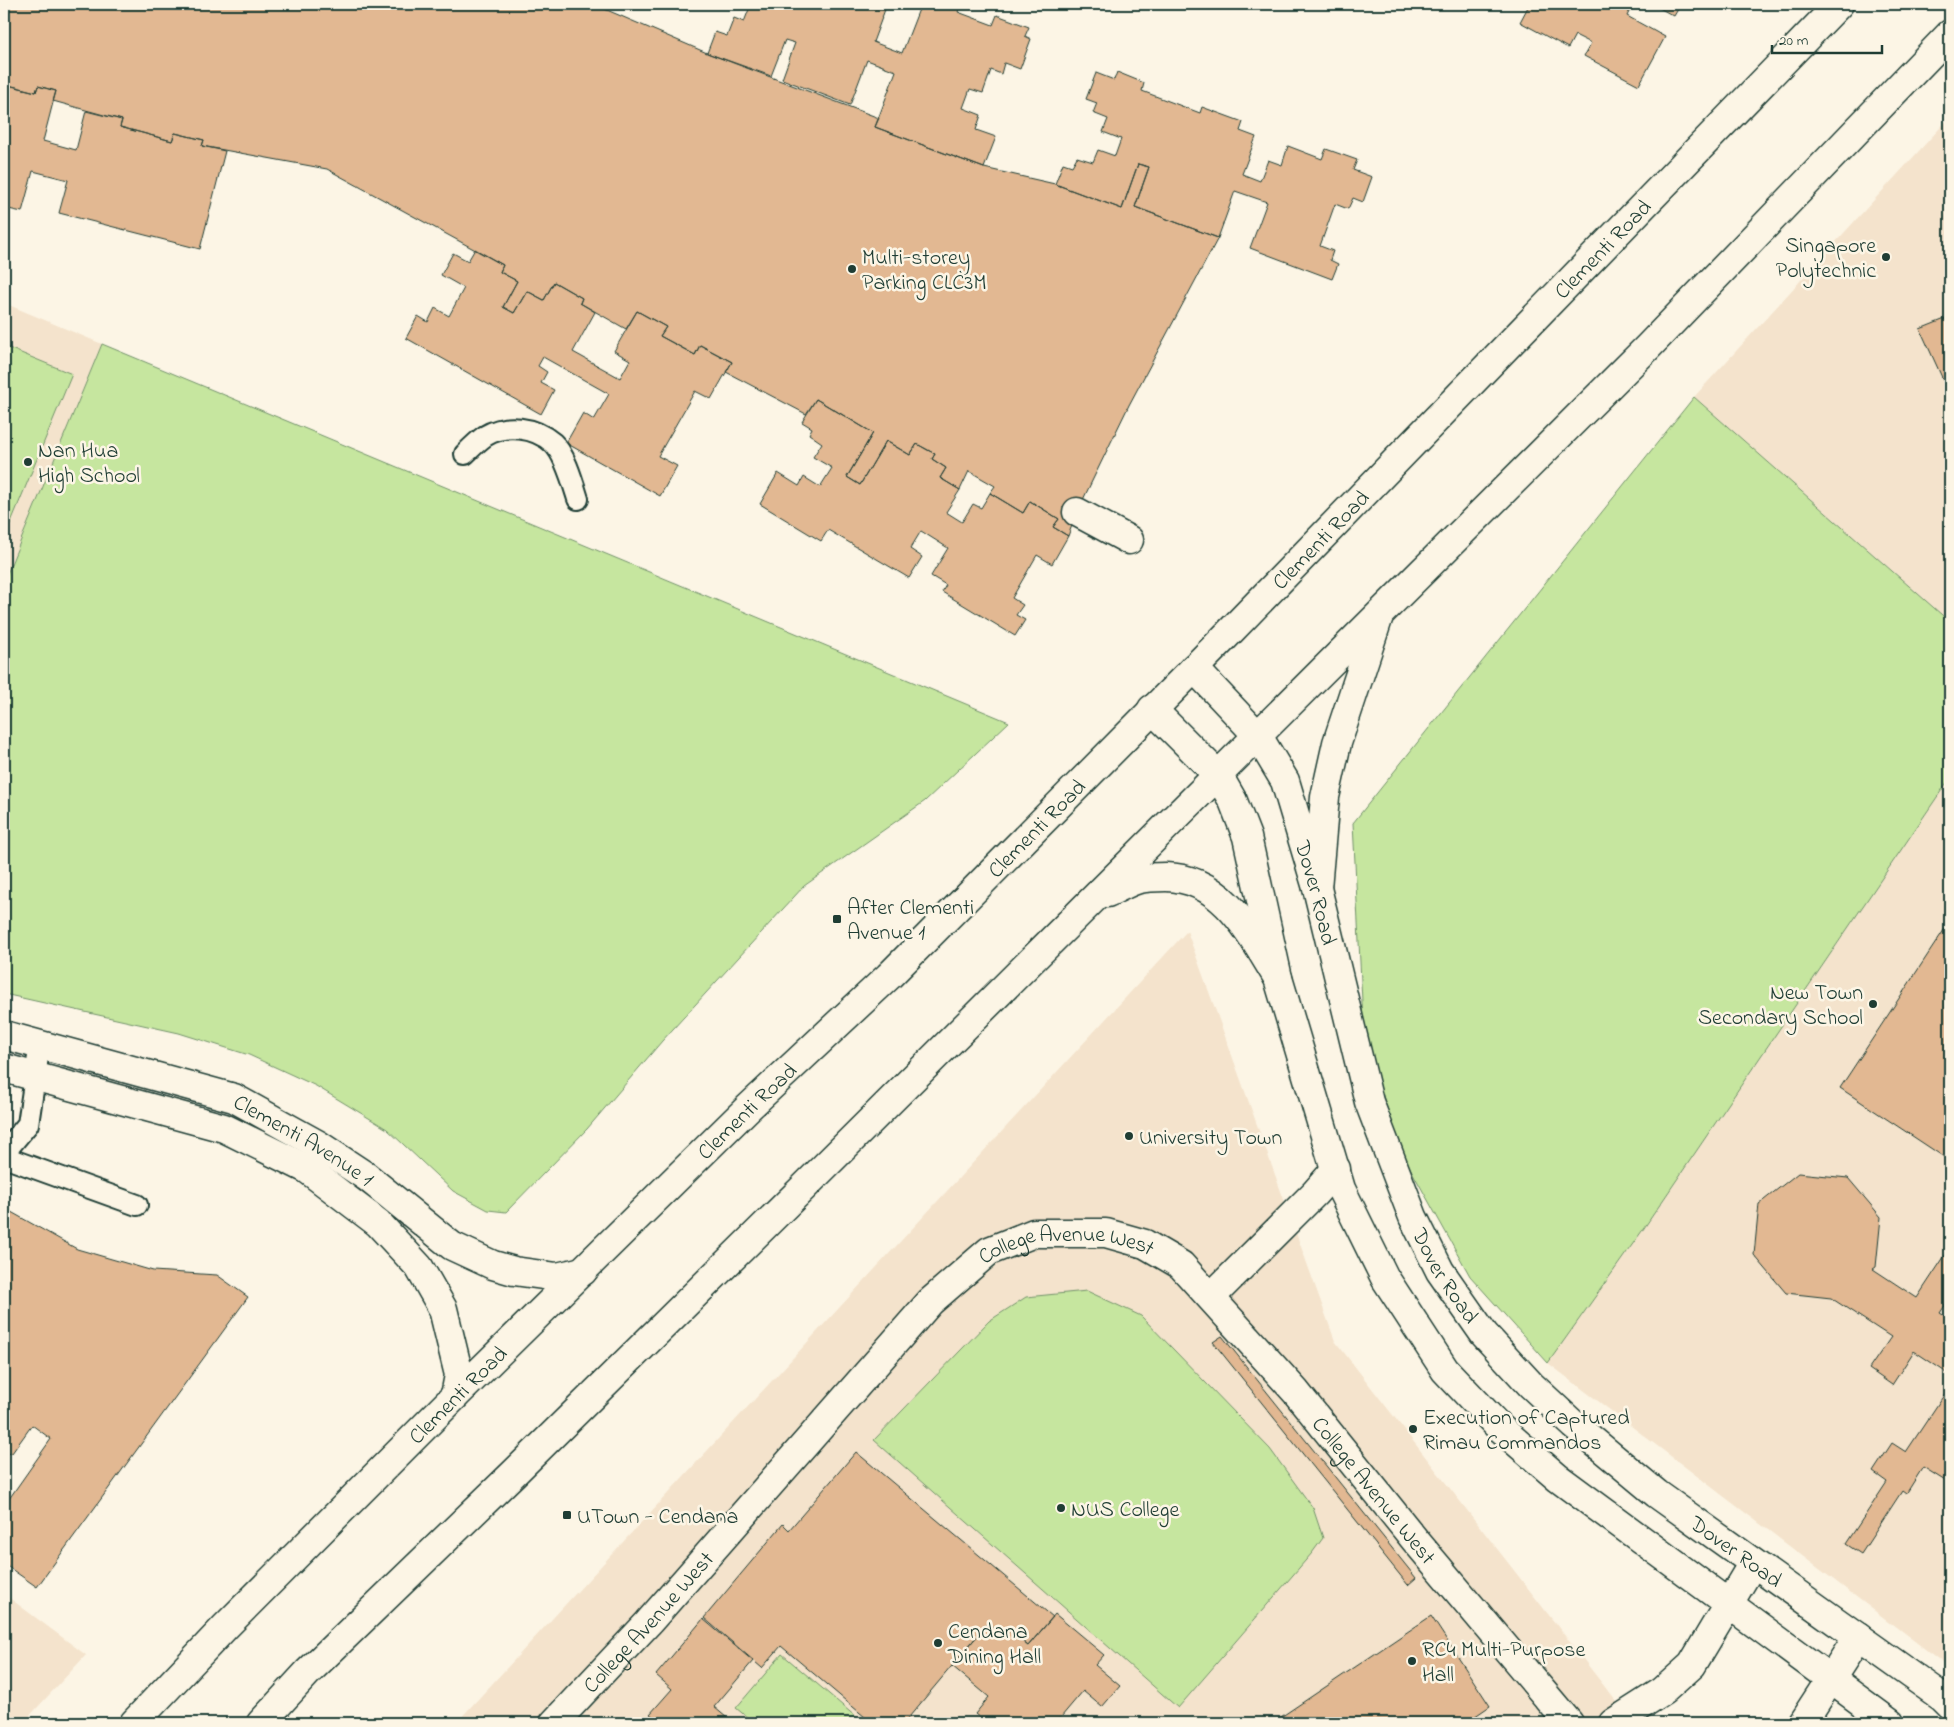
<svg xmlns="http://www.w3.org/2000/svg" width="1954" height="1727" viewBox="0 0 1954 1727" font-family="'Indie Flower',sans-serif">
  <style>
    .built { fill: #f4e3cc }
    .green { fill: #c6e69f; stroke: #72926a }
    .building { fill: #e2b892; stroke: #1f3d34 }
    .lines { fill: none; stroke-linecap: round; stroke-linejoin: round }
    .service-casing { stroke: #1f3d34; stroke-width: 24 }
    .minor-casing { stroke: #1f3d34; stroke-width: 31 }
    .tertiary-casing { stroke: #1f3d34; stroke-width: 31 }
    .primary-casing { stroke: #1f3d34; stroke-width: 31 }
    .service { stroke: #fcf5e5; stroke-width: 20 }
    .minor { stroke: #fcf5e5; stroke-width: 28 }
    .tertiary { stroke: #fcf5e5; stroke-width: 28 }
    .primary { stroke: #fcf5e5; stroke-width: 28 }
    .poi-dot { fill: #1f3d34; stroke: #fcf5e5; stroke-width: 2 }
    .labels { text-anchor: middle; stroke-width: 5; stroke-linejoin: round; paint-order: stroke }
    .poi-label { font-size: 22px; fill: #1f3d34; stroke: #fcf5e5; text-anchor: start }
    .street-label { font-size: 22px; fill: #1f3d34; stroke: #fcf5e5 }
  </style>
  <rect width="100%" height="100%" fill="#fcf5e5"/>
  <filter id="ink" filterUnits="userSpaceOnUse"><feTurbulence type="fractalNoise" baseFrequency=".02" numOctaves="2"/><feDisplacementMap in="SourceGraphic" scale="10" xChannelSelector="R" yChannelSelector="G"/><feConvolveMatrix kernelMatrix="1 2 1 2 8 2 1 2 1" color-interpolation-filters="sRGB"/></filter>
  <g filter="url(#ink)">
    <path class="built" d="M 1950,117 L 1950,622 L 1694,397 Z
      M 4,303 L 102,344 L 4,581 Z
      M 1950,778 L 1950,1668 L 1548,1363 L 1642,1231 Z
      M 1187,931 L 1335,1341 L 1633,1723 L 456,1723 Z
      M 4,1594 L 86,1655 L 23,1723 L 4,1723 Z"/>
    <path class="green" d="M 102,344 L 1009,722 L 925,801 L 804,886 L 662,1041 L 587,1129 L 506,1212 L 488,1210 L 453,1191 L 387,1129 L 316,1086 L 249,1055 L 179,1033 L 4,994 L 4,581 Z
      M 4,346 L 72,374 L 4,539 Z
      M 1694,397 L 1950,622 L 1950,778 L 1642,1231 L 1548,1363 L 1470,1276 L 1404,1157 L 1364,1041 L 1353,823 Z
      M 1087,1291 L 1141,1316 L 1270,1449 L 1313,1508 L 1323,1538 L 1312,1553 L 1178,1708 L 874,1440 L 989,1321 L 1026,1297 Z
      M 782,1654 L 863,1723 L 754,1723 L 736,1708 Z"/>
    <path class="building" d="M 4,4 L 593,4 L 707,53 L 879,118 L 875,127 L 984,168 L 1055,184 L 1122,209 L 1138,164 L 1149,167 L 1135,207 L 1218,238 L 1129,405 L 1077,512 L 1068,536 L 1053,527 L 1059,519 L 1030,501 L 1023,513 L 990,493 L 995,486 L 969,471 L 960,490 L 940,478 L 946,468 L 932,459 L 935,454 L 917,444 L 910,455 L 886,441 L 860,485 L 847,477 L 873,433 L 816,399 L 806,414 L 726,372 L 732,362 L 700,345 L 695,355 L 660,336 L 666,327 L 637,311 L 626,329 L 580,303 L 582,298 L 554,282 L 544,300 L 527,291 L 514,313 L 503,307 L 517,281 L 500,272 L 503,265 L 327,169 L 202,146 L 204,140 L 175,133 L 172,141 L 120,127 L 122,120 L 53,101 L 56,91 L 38,86 L 36,92 L 4,84 Z
      M 751,4 L 887,4 L 873,42 L 902,53 L 921,4 L 961,4 L 958,12 L 993,25 L 997,15 L 1029,27 L 1025,36 L 1031,39 L 1020,69 L 1004,63 L 1001,74 L 991,70 L 983,93 L 970,89 L 963,108 L 981,115 L 976,130 L 996,137 L 984,168 L 875,127 L 896,71 L 867,60 L 850,105 L 782,79 L 795,43 L 785,40 L 771,76 L 707,53 L 715,32 L 727,36 L 734,18 L 744,22 Z
      M 1526,4 L 1633,4 L 1627,16 L 1665,37 L 1639,85 L 1584,56 L 1591,43 L 1575,35 L 1568,48 L 1520,22 L 1529,5 Z
      M 1652,4 L 1681,4 L 1674,16 Z
      M 1117,72 L 1144,83 L 1142,91 L 1200,113 L 1202,107 L 1243,122 L 1240,131 L 1256,137 L 1242,174 L 1260,181 L 1268,160 L 1282,165 L 1288,146 L 1322,159 L 1326,149 L 1357,160 L 1353,170 L 1372,177 L 1363,202 L 1353,198 L 1348,209 L 1335,204 L 1320,246 L 1333,251 L 1330,260 L 1338,264 L 1332,279 L 1250,248 L 1267,202 L 1235,191 L 1218,238 L 1135,207 L 1149,167 L 1138,164 L 1122,209 L 1055,184 L 1063,163 L 1072,166 L 1077,157 L 1093,162 L 1098,150 L 1115,156 L 1121,139 L 1103,132 L 1108,119 L 1093,113 L 1097,103 L 1086,99 L 1096,73 L 1114,80 Z
      M 4,84 L 36,92 L 38,86 L 56,91 L 43,141 L 76,150 L 86,111 L 122,120 L 120,127 L 172,141 L 175,133 L 204,140 L 202,146 L 225,151 L 200,249 L 59,213 L 68,180 L 33,171 L 22,212 L 4,208 Z
      M 475,249 L 503,265 L 500,272 L 517,281 L 503,307 L 514,313 L 527,291 L 544,300 L 554,282 L 582,298 L 580,303 L 595,312 L 573,352 L 620,378 L 630,360 L 614,351 L 637,311 L 666,327 L 660,336 L 695,355 L 700,345 L 732,362 L 711,399 L 695,391 L 658,456 L 677,466 L 660,496 L 566,443 L 583,413 L 594,420 L 609,394 L 543,357 L 538,366 L 547,372 L 541,383 L 554,390 L 541,414 L 406,338 L 418,316 L 428,322 L 435,308 L 449,316 L 464,288 L 441,275 L 453,253 L 468,261 Z
      M 1950,317 L 1950,395 L 1920,329 Z
      M 816,399 L 873,433 L 847,477 L 860,485 L 886,441 L 910,455 L 917,444 L 935,454 L 932,459 L 946,468 L 940,478 L 960,490 L 946,512 L 962,522 L 973,504 L 981,508 L 990,493 L 1023,513 L 1030,501 L 1059,519 L 1053,527 L 1068,536 L 1052,564 L 1037,555 L 1012,598 L 1023,605 L 1016,615 L 1025,620 L 1015,636 L 942,592 L 946,585 L 931,576 L 948,548 L 921,531 L 910,549 L 922,557 L 909,578 L 828,530 L 821,541 L 760,504 L 778,473 L 799,486 L 804,477 L 820,487 L 832,468 L 813,457 L 822,443 L 809,434 L 812,428 L 802,422 Z
      M 1950,921 L 1950,1161 L 1840,1088 Z
      M 1798,1173 L 1848,1178 L 1881,1217 L 1876,1267 L 1873,1269 L 1917,1298 L 1950,1248 L 1950,1298 L 1940,1313 L 1950,1319 L 1950,1375 L 1914,1351 L 1892,1385 L 1869,1369 L 1891,1337 L 1831,1298 L 1786,1293 L 1754,1255 L 1759,1204 Z
      M 4,1208 L 77,1249 L 153,1271 L 217,1275 L 248,1297 L 37,1587 L 4,1564 L 4,1506 L 51,1439 L 32,1425 L 12,1453 L 4,1454 Z
      M 1222,1336 L 1416,1578 L 1408,1585 L 1213,1342 Z
      M 1950,1386 L 1950,1484 L 1923,1467 L 1906,1494 L 1902,1491 L 1861,1554 L 1846,1544 L 1887,1482 L 1873,1472 L 1892,1443 L 1906,1452 Z
      M 856,1452 L 1053,1617 L 1028,1646 L 1006,1628 L 1001,1634 L 988,1623 L 904,1723 L 872,1723 L 781,1646 L 762,1668 L 704,1618 L 783,1524 L 789,1530 Z
      M 1055,1614 L 1104,1655 L 1095,1665 L 1120,1686 L 1102,1707 L 1083,1691 L 1056,1723 L 986,1723 L 975,1714 L 989,1697 L 952,1666 L 988,1623 L 1001,1634 L 1006,1628 L 1028,1646 Z
      M 1431,1616 L 1490,1706 L 1465,1723 L 1272,1723 Z
      M 703,1619 L 753,1661 L 714,1707 L 733,1723 L 661,1723 L 650,1714 L 672,1689 L 656,1675 Z"/>
    <g class="lines">
      <defs>
        <path id="service" d="M 465,454 C 471,448 478,441 485,436 C 506,423 535,427 553,443 C 565,454 573,483 578,499
          M 4,1153 L 28,1124 L 40,1043
          M 4,1157 L 137,1205"/>
        <g id="minor">
          <path d="M 1077,512 L 1129,540"/>
          <path id="s1" d="M 4,1035 L 234,1098 L 317,1144 L 367,1177 L 452,1246 L 493,1265 L 514,1271 L 557,1277 L 583,1271"/>
          <path d="M 4,1068 L 224,1128 L 307,1169 L 378,1223 L 419,1267 L 443,1309 L 459,1375 L 455,1396"/>
          <path d="M 1211,1297 L 1315,1193 L 1336,1169"/>
          <path id="s2" d="M 554,1723 L 648,1623 L 930,1302 L 989,1251 L 1034,1233 L 1106,1233 L 1145,1244 L 1181,1265 L 1296,1392 L 1415,1540 L 1569,1723"/>
          <path d="M 1613,1723 L 1663,1691 L 1692,1665 L 1753,1563"/>
          <path d="M 1802,1723 L 1858,1637"/>
        </g>
        <g id="tertiary">
          <path id="s3" d="M 1194,668 L 1258,736 L 1285,781 L 1317,888 L 1369,1102 L 1413,1217 L 1440,1271 L 1484,1334 L 1531,1385 L 1574,1425 L 1657,1494 L 1942,1697 L 1950,1705"/>
          <path d="M 1152,709 L 1218,775 L 1233,801 L 1247,837 L 1278,978 L 1341,1189 L 1385,1278 L 1445,1370 L 1499,1427 L 1558,1478 L 1890,1723"/>
        </g>
        <g id="primary">
          <path d="M 1317,888 L 1325,797 L 1337,743 L 1378,619"/>
          <path d="M 1107,893 C 1117,889 1128,882 1139,879 C 1148,877 1157,877 1166,877 C 1224,878 1251,935 1278,978"/>
          <path id="s4" d="M 134,1723 L 225,1627 L 455,1396 L 748,1108 L 889,976 L 1224,638 L 1839,4"/>
          <path d="M 261,1723 L 308,1672 L 513,1474 L 805,1186 L 1648,347 L 1950,34"/>
        </g>
      </defs>
      <use href="#service" class="service-casing"/>
      <use href="#minor" class="minor-casing"/>
      <use href="#tertiary" class="tertiary-casing"/>
      <use href="#primary" class="primary-casing"/>
      <use href="#service" class="service"/>
      <use href="#minor" class="minor"/>
      <use href="#tertiary" class="tertiary"/>
      <use href="#primary" class="primary"/>
    </g>
  </g>
  <g class="poi-dot">
    <circle cx="1886" cy="257" r="5"/>
    <circle cx="852" cy="269" r="5"/>
    <circle cx="28" cy="462" r="5"/>
    <rect x="832" y="914" width="10" height="10" rx="2.5"/>
    <circle cx="1873" cy="1004" r="5"/>
    <circle cx="1129" cy="1136" r="5"/>
    <circle cx="1413" cy="1429" r="5"/>
    <circle cx="1061" cy="1508" r="5"/>
    <rect x="562" y="1510" width="10" height="10" rx="2.5"/>
    <circle cx="938" cy="1643" r="5"/>
    <circle cx="1412" cy="1661" r="5"/>
  </g>
  <g class="labels">
    <g class="poi-label">
      <text x="1876" y="252" text-anchor="end">Singapore<tspan x="1876" dy="25">Polytechnic</tspan></text>
      <text x="862" y="264">Multi-storey<tspan x="862" dy="25">Parking CLC3M</tspan></text>
      <text x="38" y="457">Nan Hua<tspan x="38" dy="25">High School</tspan></text>
      <text x="847" y="914">After Clementi<tspan x="847" dy="25">Avenue 1</tspan></text>
      <text x="1863" y="999" text-anchor="end">New Town<tspan x="1863" dy="25">Secondary School</tspan></text>
      <text x="1139" y="1144">University Town</text>
      <text x="1423" y="1424">Execution of Captured<tspan x="1423" dy="25">Rimau Commandos</tspan></text>
      <text x="1071" y="1516">NUS College</text>
      <text x="577" y="1523">UTown - Cendana</text>
      <text x="948" y="1638">Cendana<tspan x="948" dy="25">Dining Hall</tspan></text>
      <text x="1422" y="1656">RC4 Multi-Purpose<tspan x="1422" dy="25">Hall</tspan></text>
    </g>
    <g class="street-label">
      <text dy="8" stroke="none"><textPath href="#s4" startOffset="2081">Clementi Road</textPath></text>
      <text dy="8" stroke="none"><textPath href="#s4" startOffset="1676">Clementi Road</textPath></text>
      <text dy="8" stroke="none"><textPath href="#s4" startOffset="1271">Clementi Road</textPath></text>
      <text dy="8" stroke="none"><textPath href="#s3" startOffset="262">Dover Road</textPath></text>
      <text dy="8" stroke="none"><textPath href="#s4" startOffset="866">Clementi Road</textPath></text>
      <text dy="8" stroke="none"><textPath href="#s1" startOffset="320">Clementi Avenue 1</textPath></text>
      <text dy="8" stroke="none"><textPath href="#s2" startOffset="722">College Avenue West</textPath></text>
      <text dy="8" stroke="none"><textPath href="#s3" startOffset="668">Dover Road</textPath></text>
      <text dy="8" stroke="none"><textPath href="#s4" startOffset="461">Clementi Road</textPath></text>
      <text dy="8" stroke="none"><textPath href="#s2" startOffset="1142">College Avenue West</textPath></text>
      <text dy="8" stroke="none"><textPath href="#s3" startOffset="1072">Dover Road</textPath></text>
      <text dy="8" stroke="none"><textPath href="#s2" startOffset="138">College Avenue West</textPath></text>
    </g>
  </g>
  <rect width="1954" height="1727" fill="none" stroke="#fcf5e5" stroke-width="20"/>
  <rect x="10" y="10" width="1934" height="1707" fill="none" stroke="#1f3d34" stroke-width="2" filter="url(#ink)"/>
  <path d="M1772 45v8h110v-8" fill="none" stroke="#1f3d34" stroke-width="2.5"/>
  <text x="1779" y="45" font-size="15" fill="#1f3d34" stroke="#fcf5e5" stroke-width="4" paint-order="stroke">20 m</text>
</svg>
